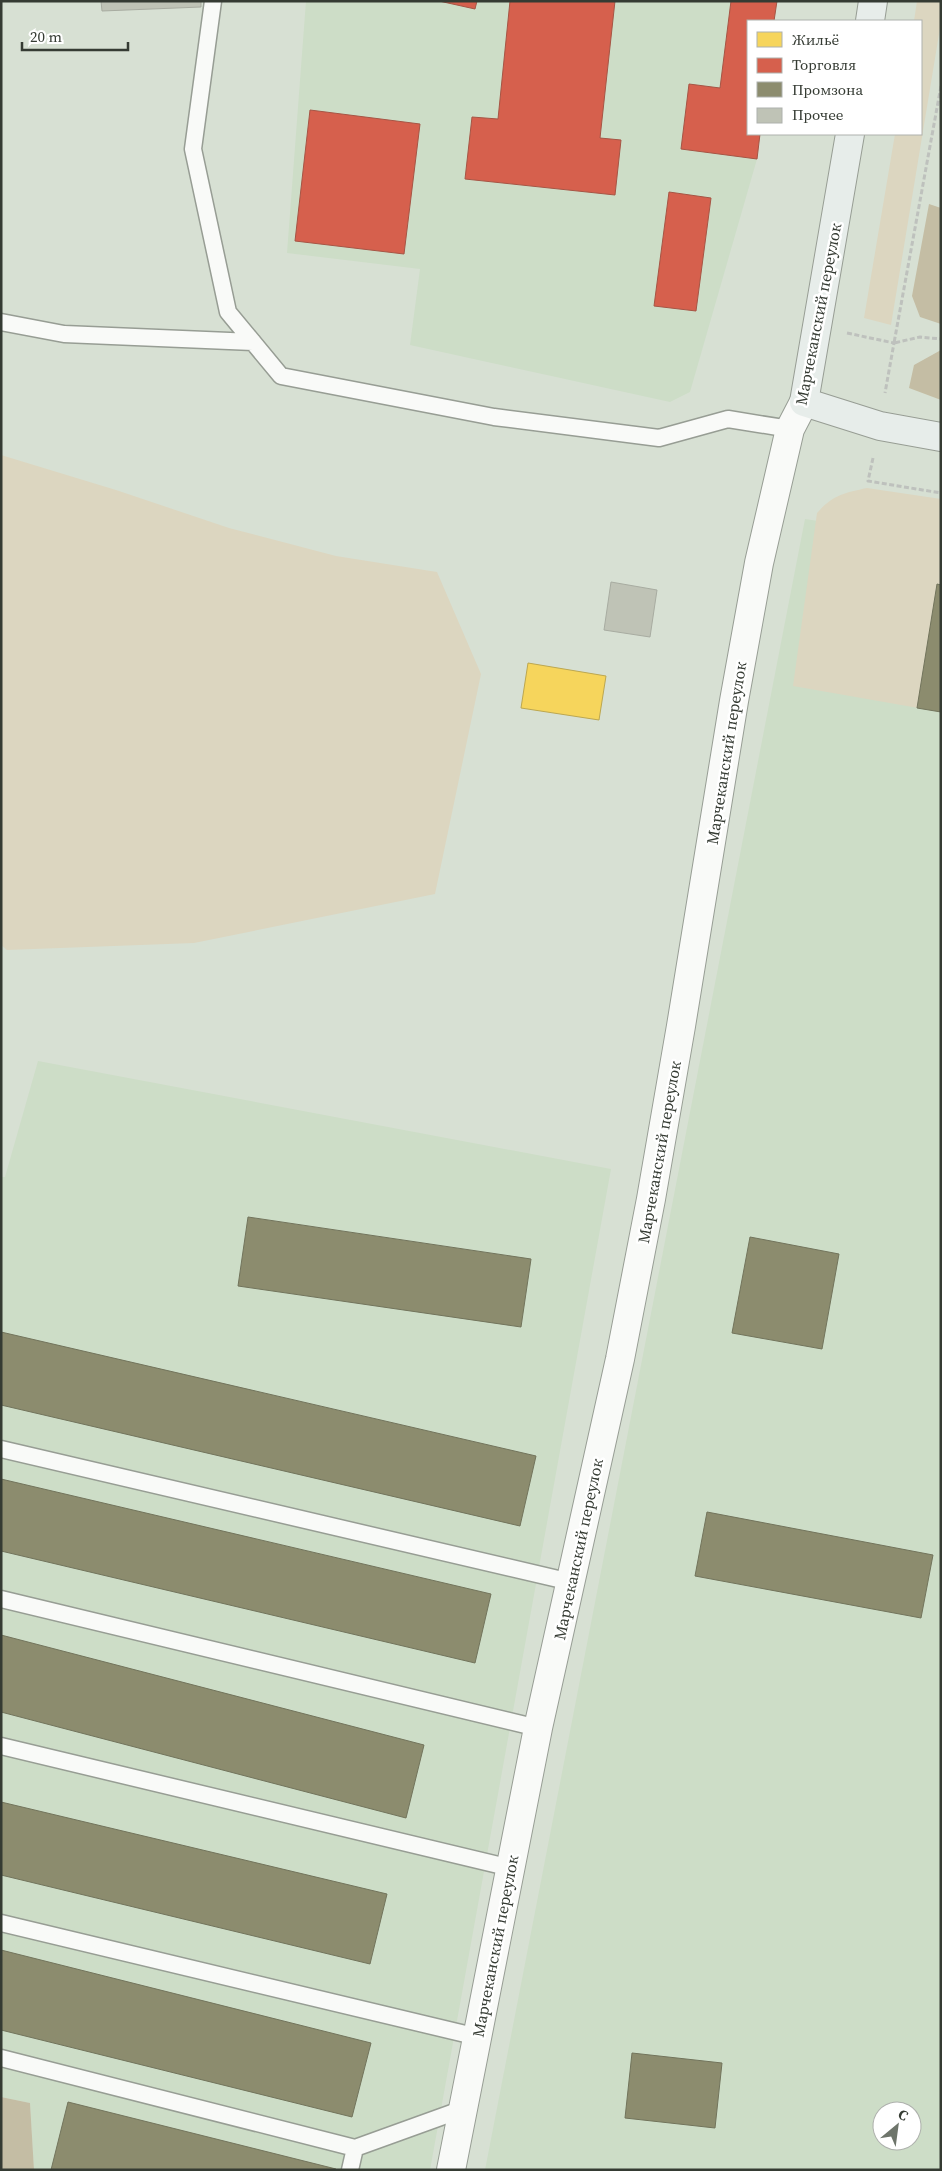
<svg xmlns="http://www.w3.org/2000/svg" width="942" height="2171" viewBox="0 0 942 2171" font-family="'Source Serif 4',serif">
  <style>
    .built { fill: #cdddc7; fill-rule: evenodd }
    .green { fill: #dcd6c0 }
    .forest { fill: #c4bda4 }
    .homes { fill: #f6d55c; stroke: #bca750 }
    .shops { fill: #d6604d; stroke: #a65545 }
    .industry { fill: #8c8c6e; stroke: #72745c }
    .building { fill: #bfc3b6; stroke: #a8aca1 }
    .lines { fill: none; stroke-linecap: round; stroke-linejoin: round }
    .lane-casing { stroke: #979d94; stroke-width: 19 }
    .street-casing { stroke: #979d94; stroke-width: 30 }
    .secondary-casing { stroke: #979d94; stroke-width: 30 }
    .path { stroke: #bec1bd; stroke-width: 3; stroke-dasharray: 5 2.5; stroke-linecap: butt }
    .lane { stroke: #f9faf8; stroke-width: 16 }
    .street { stroke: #f9faf8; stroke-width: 28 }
    .secondary { stroke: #e7edea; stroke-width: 28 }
    .labels { text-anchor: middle; stroke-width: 5; stroke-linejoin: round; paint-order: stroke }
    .street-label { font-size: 16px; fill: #353b33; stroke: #fff }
  </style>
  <rect width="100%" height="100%" fill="#d7e0d3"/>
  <path class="built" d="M 306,1 L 777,1 L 774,21 L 748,21 L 748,134 L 760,134 L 757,159 L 690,392 L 670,402 L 410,345 L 420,269 L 287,253 Z
    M 805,519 L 941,540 L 941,2170 L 485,2170 ZM 882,2111 L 912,2111 L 912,2141 L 882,2141 Z
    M 38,1061 L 611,1169 L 430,2170 L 34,2170 L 30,2103 L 1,2097 L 1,1177 L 5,1177 Z"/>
  <path class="green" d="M 917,1 L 941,1 L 941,22 L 891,325 L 864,318 L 895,134 L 921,134 L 921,21 L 914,21 Z
    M 1,455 L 116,490 L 229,528 L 336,556 L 437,572 L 481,674 L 435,894 L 194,943 L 7,950 L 1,945 Z
    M 867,488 L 941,499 L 941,712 L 793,686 L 817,513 C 833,495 844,493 867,488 Z"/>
  <path class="forest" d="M 929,204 L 941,208 L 941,324 L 920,317 L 912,296 Z
    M 941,350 L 941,400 L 909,388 L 914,365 Z
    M 1,2097 L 30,2103 L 34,2170 L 1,2170 Z"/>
  <path class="homes" d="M 528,663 L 606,676 L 599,720 L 521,708 Z"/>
  <path class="shops" d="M 439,1 L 477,1 L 475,9 Z
    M 510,1 L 615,1 L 600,138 L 621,140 L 615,195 L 465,179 L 472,117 L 498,119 Z
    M 731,1 L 777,1 L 774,21 L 748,21 L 748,134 L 760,134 L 757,159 L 681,149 L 689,84 L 720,88 Z
    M 310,110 L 420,124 L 404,254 L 295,241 Z
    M 669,192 L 711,198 L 696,311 L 654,306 Z"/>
  <path class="industry" d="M 937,584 L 941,585 L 941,712 L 917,708 Z
    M 248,1217 L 531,1259 L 521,1327 L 238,1286 Z
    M 750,1237 L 839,1254 L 822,1349 L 732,1333 Z
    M 1,1332 L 536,1456 L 520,1526 L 1,1405 Z
    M 1,1479 L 491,1594 L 475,1663 L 1,1551 Z
    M 707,1512 L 933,1555 L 921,1618 L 695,1576 Z
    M 1,1635 L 424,1745 L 406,1818 L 1,1712 Z
    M 1,1802 L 387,1894 L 370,1964 L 1,1875 Z
    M 1,1950 L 371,2043 L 352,2117 L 1,2030 Z
    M 632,2053 L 722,2063 L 715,2128 L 625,2118 Z
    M 68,2102 L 336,2169 L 336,2170 L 51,2170 Z"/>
  <path class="building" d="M 101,1 L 201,1 L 201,7 L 102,11 Z
    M 611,582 L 657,590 L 650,637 L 604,630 Z"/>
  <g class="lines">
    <defs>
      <path id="lane" d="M 213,1 L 193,149 L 228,312 L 281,376 L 494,417 L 659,438 L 728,419 L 790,429
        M 1,322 L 64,334 L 253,342
        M 1,1449 L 571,1582
        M 1,1599 L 538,1728
        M 1,1746 L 511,1868
        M 1,1923 L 478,2037
        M 1,2058 L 355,2148 L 463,2109
        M 350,2170 L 355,2148"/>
      <path id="street" d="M 451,2170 L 538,1728 L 620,1359 L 651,1199 L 681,1026 L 734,701 L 759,563 L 790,429 L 804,402"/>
      <path id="secondary" d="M 870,21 L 873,1
        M 850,134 L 804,402 L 880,426 L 941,437"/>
    </defs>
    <use href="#lane" class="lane-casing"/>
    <use href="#street" class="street-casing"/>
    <use href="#secondary" class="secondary-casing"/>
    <path class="path" d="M 941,86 L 894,343 L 920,337 L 941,339
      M 847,333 L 894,343 L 885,393
      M 873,458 L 868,481 L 941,493"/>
    <use href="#lane" class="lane"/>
    <use href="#street" class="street"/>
    <use href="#secondary" class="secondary"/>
  </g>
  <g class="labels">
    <g class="street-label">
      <text transform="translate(818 314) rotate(-79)" y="6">Марчеканский переулок</text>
      <text transform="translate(726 753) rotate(-81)" y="6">Марчеканский переулок</text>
      <text transform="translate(659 1152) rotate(-80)" y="6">Марчеканский переулок</text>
      <text transform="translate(578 1549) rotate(-78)" y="6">Марчеканский переулок</text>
      <text transform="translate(495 1946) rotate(-79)" y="6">Марчеканский переулок</text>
    </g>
  </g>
  <rect width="942" height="2171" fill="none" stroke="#353b33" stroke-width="5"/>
  <rect x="747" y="20" width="175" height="115" fill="#ffffff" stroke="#aeb1ad"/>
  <rect x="757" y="32" width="25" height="15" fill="#f6d55c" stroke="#aeb1ad"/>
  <text x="792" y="45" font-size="15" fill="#353b33">Жильё</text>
  <rect x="757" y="58" width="25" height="15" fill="#d6604d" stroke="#aeb1ad"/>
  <text x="792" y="70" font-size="15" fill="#353b33">Торговля</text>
  <rect x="757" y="82" width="25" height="15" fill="#8c8c6e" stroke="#aeb1ad"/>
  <text x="792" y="95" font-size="15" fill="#353b33">Промзона</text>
  <rect x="757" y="108" width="25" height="15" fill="#bfc3b6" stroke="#aeb1ad"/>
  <text x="792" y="120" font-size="15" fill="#353b33">Прочее</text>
  <g transform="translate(897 2126) rotate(29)"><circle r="24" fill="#ffffff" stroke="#aeb1ad"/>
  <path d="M0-4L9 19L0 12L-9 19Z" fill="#6e756b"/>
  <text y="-8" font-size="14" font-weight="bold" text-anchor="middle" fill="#353b33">С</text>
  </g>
  <path d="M22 42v8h106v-8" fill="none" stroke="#353b33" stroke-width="2.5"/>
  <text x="30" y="42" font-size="15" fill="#353b33" stroke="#ffffff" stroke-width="4" paint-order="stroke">20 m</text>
</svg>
